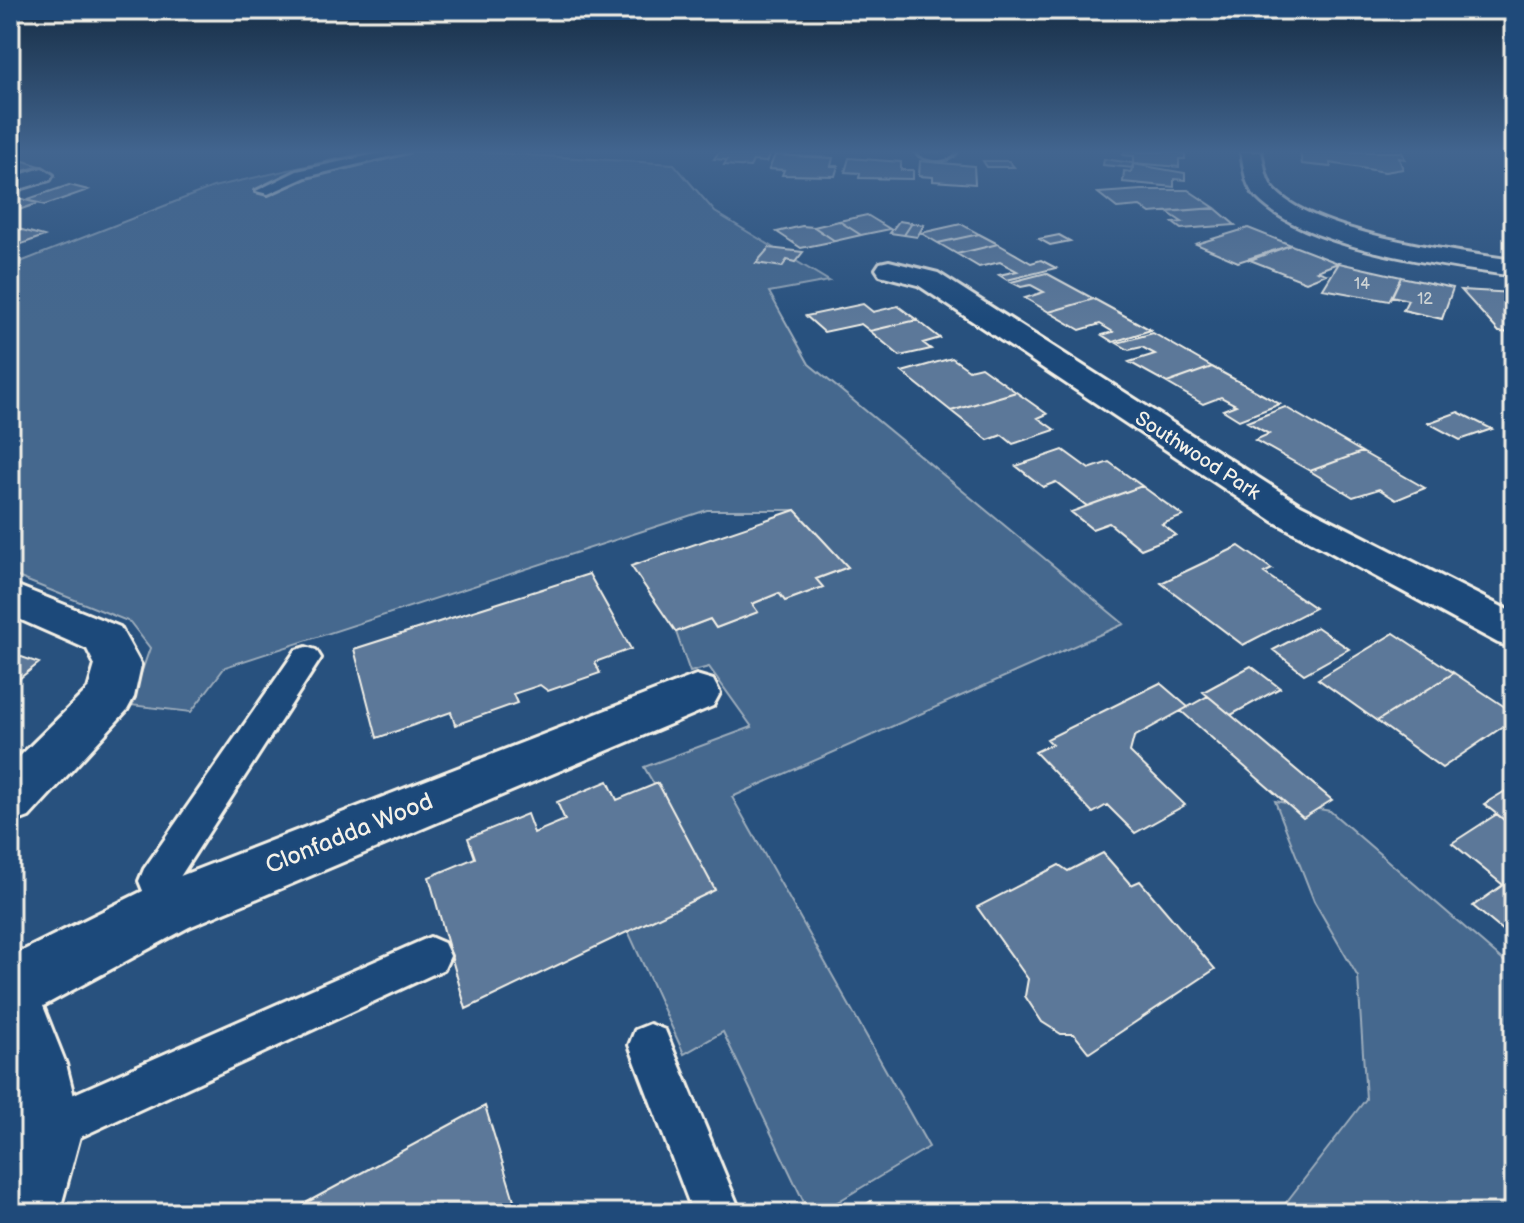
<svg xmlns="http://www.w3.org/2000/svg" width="1524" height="1223" viewBox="0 0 1524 1223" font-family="'Balsamiq Sans',sans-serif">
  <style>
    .green { fill: #45688e; stroke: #9cacbb; stroke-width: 2 }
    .building { fill: #5b7899; stroke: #f4f1e8; stroke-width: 2 }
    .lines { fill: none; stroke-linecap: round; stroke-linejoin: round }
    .service-casing { stroke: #f4f1e8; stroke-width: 6 }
    .minor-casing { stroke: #f4f1e8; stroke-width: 6 }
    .service { fill: #1f4a7a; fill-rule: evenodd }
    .minor { fill: #1f4a7a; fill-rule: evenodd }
    .labels { text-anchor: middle; stroke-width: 6; stroke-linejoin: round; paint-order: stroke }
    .number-label { font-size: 16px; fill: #ced3d4 }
    .street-label { font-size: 20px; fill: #f4f1e8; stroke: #1f4a7a }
    .near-street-label { font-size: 24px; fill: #f4f1e8; stroke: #1f4a7a }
  </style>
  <rect width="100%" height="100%" fill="#28517e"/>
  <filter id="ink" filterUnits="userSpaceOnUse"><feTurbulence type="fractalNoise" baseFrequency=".0125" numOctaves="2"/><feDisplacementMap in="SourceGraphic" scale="16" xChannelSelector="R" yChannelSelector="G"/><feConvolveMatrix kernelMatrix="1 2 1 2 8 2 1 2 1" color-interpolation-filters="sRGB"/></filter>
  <g filter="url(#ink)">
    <path class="green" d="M 368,152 L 478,152 L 674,164 L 715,212 L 829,281 L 769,292 L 809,364 L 1124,624 L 732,797 L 929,1147 L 819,1213 L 809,1213 L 723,1032 L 684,1054 L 628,931 L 715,889 L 644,767 L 752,727 L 709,667 L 690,672 L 676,632 L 710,619 L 716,628 L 757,612 L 752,604 L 779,593 L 785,601 L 822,587 L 816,579 L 848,567 L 795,510 L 707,510 L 225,667 L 191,712 L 130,705 L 150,648 L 130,622 L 10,574 L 10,266 L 213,187 Z
      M 1275,801 L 1330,811 L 1514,970 L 1514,1213 L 1278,1213 L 1366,1099 L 1358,977 L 1314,901 Z"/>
    <path class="building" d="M 719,152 L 772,152 L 766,162 L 753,161 L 750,167 L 724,165 L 727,160 L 714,159 Z
      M 1124,152 L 1178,152 L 1185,154 L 1185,159 L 1179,159 L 1179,167 L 1134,163 L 1134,156 L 1123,155 Z
      M 1300,152 L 1402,152 L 1405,159 L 1399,158 L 1403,169 L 1385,172 L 1330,163 L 1331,167 L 1302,164 Z
      M 775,155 L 833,158 L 831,166 L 838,166 L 835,176 L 782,175 L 784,170 L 769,169 Z
      M 849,158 L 901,162 L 901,170 L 913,170 L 913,179 L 859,178 L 860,173 L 845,172 Z
      M 1104,159 L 1133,163 L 1133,168 L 1103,165 Z
      M 24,161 L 40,166 L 10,175 L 10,165 Z
      M 920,161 L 974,166 L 975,184 L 933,181 L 933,177 L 919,176 Z
      M 983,161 L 1009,161 L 1014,167 L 987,167 Z
      M 1133,164 L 1185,173 L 1185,180 L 1174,179 L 1174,187 L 1123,182 L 1124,171 L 1131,172 Z
      M 69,185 L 88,190 L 45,205 L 25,200 Z
      M 1141,190 L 1188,190 L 1215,208 L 1150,213 L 1140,206 L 1117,208 L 1098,193 Z
      M 20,198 L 25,200 L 39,203 L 10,213 L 10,202 Z
      M 1215,208 L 1235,225 L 1181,229 L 1173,223 L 1182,222 L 1167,212 Z
      M 867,215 L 890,229 L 861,235 L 839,221 Z
      M 839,221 L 861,235 L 835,241 L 814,227 Z
      M 899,221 L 912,223 L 904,235 L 890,233 Z
      M 912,223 L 924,225 L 917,237 L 904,235 Z
      M 961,224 L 979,234 L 938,243 L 921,233 Z
      M 802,226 L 814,227 L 835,241 L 801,248 L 777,232 Z
      M 15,228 L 44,236 L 13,247 L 10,246 L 10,230 Z
      M 1248,228 L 1291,245 L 1238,262 L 1196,244 Z
      M 979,234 L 998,244 L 957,254 L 938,243 Z
      M 1059,235 L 1070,241 L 1050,245 L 1039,239 Z
      M 998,244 L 1031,263 L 1041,260 L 1056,268 L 1007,280 L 999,275 L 1017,271 L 1000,262 L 979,267 L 957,254 Z
      M 1291,245 L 1338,263 L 1317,271 L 1326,274 L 1306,282 L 1250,260 Z
      M 769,248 L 803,252 L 795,262 L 787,260 L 782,267 L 756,263 Z
      M 1339,263 L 1401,277 L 1389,301 L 1323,289 Z
      M 1046,273 L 1094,299 L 1049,312 L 1025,298 L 1044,292 L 1031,285 L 1021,287 L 1011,282 Z
      M 1401,277 L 1453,288 L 1442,319 L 1403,310 L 1408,300 L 1392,296 Z
      M 1461,290 L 1514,293 L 1514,333 L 1499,332 Z
      M 1094,299 L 1151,330 L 1113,342 L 1102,335 L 1113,332 L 1100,324 L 1080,330 L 1049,312 Z
      M 863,304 L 873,312 L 898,306 L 917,320 L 870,331 L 861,324 L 824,332 L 806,316 Z
      M 917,320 L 940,338 L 923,343 L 931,349 L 900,356 L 870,331 Z
      M 1153,333 L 1212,367 L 1167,383 L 1129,362 L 1155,354 L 1142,347 L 1129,350 L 1117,343 Z
      M 952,358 L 969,370 L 981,367 L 1016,392 L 951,411 L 902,372 Z
      M 1212,367 L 1280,404 L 1239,420 L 1223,410 L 1236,405 L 1221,397 L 1203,404 L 1167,383 Z
      M 1016,392 L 1047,414 L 1038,418 L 1055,430 L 1013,444 L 1002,435 L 988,440 L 951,411 Z
      M 1285,407 L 1362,452 L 1310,471 L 1255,440 L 1269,434 L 1247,422 Z
      M 1458,412 L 1492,429 L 1460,440 L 1428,423 Z
      M 1063,450 L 1089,469 L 1109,462 L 1142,486 L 1087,506 L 1056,482 L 1043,487 L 1016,466 Z
      M 1362,452 L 1425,488 L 1396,500 L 1379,489 L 1353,497 L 1310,471 Z
      M 1142,486 L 1183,516 L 1162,524 L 1176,535 L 1141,549 L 1109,523 L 1092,529 L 1071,512 Z
      M 795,510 L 848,567 L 816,579 L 823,587 L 785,601 L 779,593 L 752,604 L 758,612 L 716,628 L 710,619 L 676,632 L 631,566 Z
      M 1239,546 L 1272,569 L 1264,573 L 1315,608 L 1243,645 L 1161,583 Z
      M 589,574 L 631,649 L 595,662 L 600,673 L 548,691 L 540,685 L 513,694 L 517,703 L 455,725 L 451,712 L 377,738 L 354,649 Z
      M 1317,627 L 1349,649 L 1304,674 L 1273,650 Z
      M 1394,633 L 1454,673 L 1377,721 L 1318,679 Z
      M 10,653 L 39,663 L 10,686 Z
      M 1251,666 L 1280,688 L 1231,715 L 1203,692 Z
      M 1454,673 L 1514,713 L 1514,719 L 1442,768 L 1377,721 Z
      M 1160,683 L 1188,707 L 1134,737 L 1130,752 L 1185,805 L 1135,833 L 1107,805 L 1093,813 L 1035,752 L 1052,744 L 1047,739 Z
      M 1208,696 L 1231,715 L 1332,800 L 1303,818 L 1181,711 Z
      M 608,781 L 617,800 L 658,783 L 715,890 L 466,1009 L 429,877 L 475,858 L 468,838 L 527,814 L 534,833 L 565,820 L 557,802 Z
      M 1507,790 L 1514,795 L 1514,828 L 1484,804 Z
      M 1497,814 L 1514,828 L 1514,940 L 1473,906 L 1503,885 L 1452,843 Z
      M 1103,853 L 1131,885 L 1140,881 L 1215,969 L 1089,1053 L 1074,1034 L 1061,1034 L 1042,1022 L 1025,996 L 1028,979 L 977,907 L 1059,865 L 1068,871 Z
      M 485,1106 L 518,1213 L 287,1213 Z
      M 871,1201 L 878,1213 L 854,1213 Z"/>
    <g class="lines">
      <defs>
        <path id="service" d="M 385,152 L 408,152 L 306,177 L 268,194 L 256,191 L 297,171 Z
          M 306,647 L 316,650 L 321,658 L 176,883 L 187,908 L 181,920 L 168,926 L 155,920 L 139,881 L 144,869 L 296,650 Z
          M 430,937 L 444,943 L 450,956 L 444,969 L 63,1145 L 47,1151 L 31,1145 L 25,1129 L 31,1113 Z
          M 650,1024 L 665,1030 L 741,1213 L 693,1213 L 629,1045 L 635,1030 Z"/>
        <path id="minor" d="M 916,152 L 955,152 L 956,153 C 948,163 924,162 916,152 Z
          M 1241,152 L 1261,152 C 1264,162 1265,178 1272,187 C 1308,233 1457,252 1514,260 L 1514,276 C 1445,266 1306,249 1257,198 C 1245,186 1244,168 1241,152 Z
          M 42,168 L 53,175 L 50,180 L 10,192 L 10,178 Z
          M 889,261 L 938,273 L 1301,505 L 1514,613 L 1514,648 L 1498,643 L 1273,521 L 918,285 L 880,275 L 876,269 L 880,263 Z
          M 10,583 L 120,627 L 141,665 L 134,697 L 127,710 L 29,817 L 10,824 L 10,766 L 88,689 L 95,665 L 87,649 L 10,615 Z
          M 696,675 L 713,680 L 720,693 L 713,706 L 189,927 L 43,1006 L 66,1064 L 82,1129 L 59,1213 L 10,1213 L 10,957 L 147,889 Z"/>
      </defs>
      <use href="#service" class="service-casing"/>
      <use href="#minor" class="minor-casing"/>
      <use href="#service" class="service"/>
      <use href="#minor" class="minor"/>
    </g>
  </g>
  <linearGradient id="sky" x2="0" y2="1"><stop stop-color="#162d45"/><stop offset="0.47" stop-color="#42658f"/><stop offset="1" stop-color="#42658f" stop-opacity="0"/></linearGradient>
  <rect width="1524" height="323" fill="url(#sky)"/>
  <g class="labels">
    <g class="number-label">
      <text x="1362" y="289">14</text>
      <text x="1425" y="304">12</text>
    </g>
    <g class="street-label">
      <text transform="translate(1198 455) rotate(33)" y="7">Southwood Park</text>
    </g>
    <g class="near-street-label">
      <text transform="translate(349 833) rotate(-22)" y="8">Clonfadda Wood</text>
    </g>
  </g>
  <rect width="1524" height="1223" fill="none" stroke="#1f4a7a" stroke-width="40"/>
  <rect x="20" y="20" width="1484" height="1183" fill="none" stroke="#f4f1e8" stroke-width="3" filter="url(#ink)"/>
</svg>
